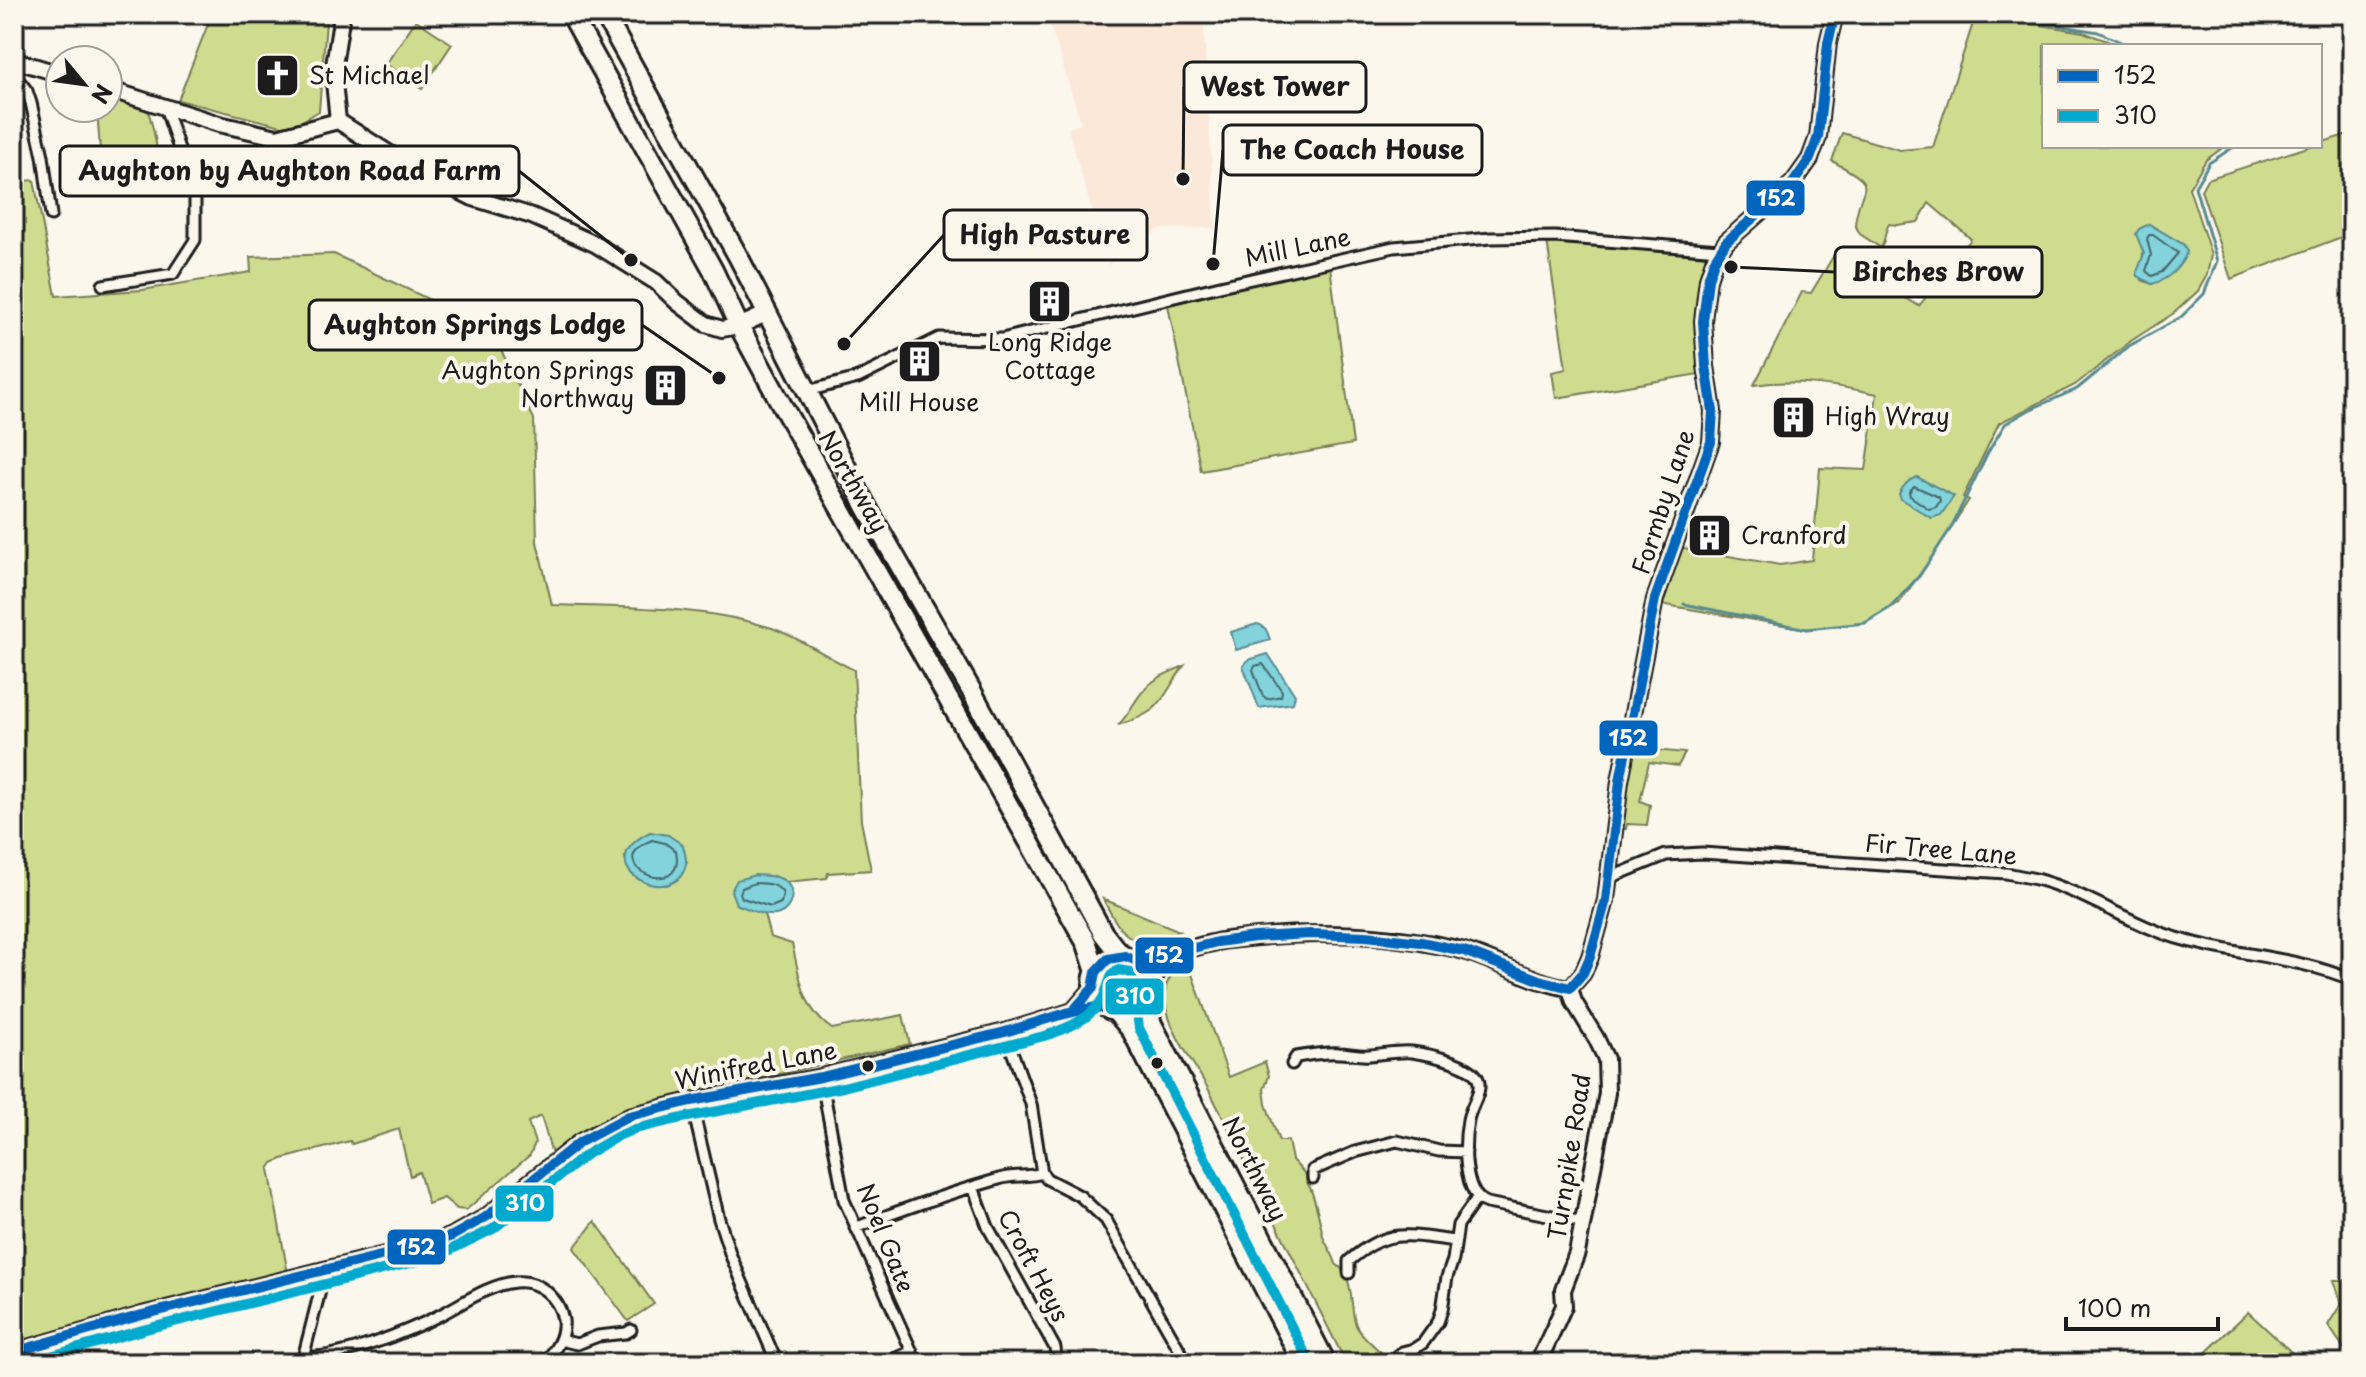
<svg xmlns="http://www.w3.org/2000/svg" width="2366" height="1377" viewBox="0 0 2366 1377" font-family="'Playpen Sans',sans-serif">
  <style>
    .built { fill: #fbe8d9 }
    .green { fill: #cfdc8f; stroke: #767c56; stroke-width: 2; fill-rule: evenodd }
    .water { fill: #82d3dc; stroke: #598a8f; stroke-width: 2 }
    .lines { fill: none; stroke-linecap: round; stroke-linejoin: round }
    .shore { stroke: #456569; stroke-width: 2 }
    .stream { stroke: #598a8f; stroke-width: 3 }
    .street-casing { stroke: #1c1c1c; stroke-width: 15 }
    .secondary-casing { stroke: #1c1c1c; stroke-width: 20 }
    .highway-casing { stroke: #1c1c1c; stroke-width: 24 }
    .street { stroke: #fbf7ec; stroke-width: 9 }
    .secondary { stroke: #fbf7ec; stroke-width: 14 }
    .highway { stroke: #fbf7ec; stroke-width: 18 }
    .bus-1-casing { stroke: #fbf7ec; stroke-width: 16 }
    .bus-2-casing { stroke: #fbf7ec; stroke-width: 16 }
    .bus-1 { stroke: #0065bd; stroke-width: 10 }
    .bus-2 { stroke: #00a9ce; stroke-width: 10 }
    .bus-dot { fill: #1c1c1c; stroke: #fbf7ec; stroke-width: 3 }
    .labels { text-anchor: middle; stroke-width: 8; stroke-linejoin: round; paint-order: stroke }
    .poi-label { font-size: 24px; fill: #1c1c1c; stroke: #fbf7ec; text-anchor: start }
    .street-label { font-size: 24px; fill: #1c1c1c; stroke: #fbf7ec }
    .leader { fill: none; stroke: #1c1c1c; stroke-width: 3 }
    .callout-dot { fill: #1c1c1c; stroke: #fbf7ec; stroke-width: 3 }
    .callout { fill: #fbf7ec; stroke: #1c1c1c; stroke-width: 3 }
    .callout-label { font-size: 26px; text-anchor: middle; font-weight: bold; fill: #1c1c1c }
    .line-badge { stroke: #fbf7ec; stroke-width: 3 }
    .badge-label { font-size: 22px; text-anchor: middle; font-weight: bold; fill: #fff }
  </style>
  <rect width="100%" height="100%" fill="#fbf7ec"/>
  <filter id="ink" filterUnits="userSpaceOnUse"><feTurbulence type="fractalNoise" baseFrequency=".0125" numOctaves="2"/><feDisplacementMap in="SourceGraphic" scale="16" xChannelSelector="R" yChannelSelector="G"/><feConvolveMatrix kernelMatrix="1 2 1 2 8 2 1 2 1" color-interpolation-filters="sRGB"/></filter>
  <g filter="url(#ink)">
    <path class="built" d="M 1047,14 L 1203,14 L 1215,228 L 1159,229 L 1108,265 L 1068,129 L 1081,123 Z"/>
    <path class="green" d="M 212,14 L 285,14 L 326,22 L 319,111 L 290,128 L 178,100 Z
      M 1976,14 L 2083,32 L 2113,43 L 2112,46 L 2044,46 L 2044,146 L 2225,146 L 2206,160 L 2189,188 L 2211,255 L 2207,275 L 2198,291 L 2174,313 L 2131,341 L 2075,385 L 1999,423 L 1963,497 L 1969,500 L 1932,557 L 1900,602 L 1865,623 L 1807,629 L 1654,603 L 1678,547 L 1780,565 L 1812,560 L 1820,468 L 1866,470 L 1877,394 C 1836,385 1795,379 1754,385 L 1802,292 L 1811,293 L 1834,255 L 1919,306 L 1971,239 L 1929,203 L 1918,222 L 1897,225 L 1889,224 C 1884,232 1886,239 1881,248 L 1860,234 L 1855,225 C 1859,181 1884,189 1832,161 L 1842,133 L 1900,150 L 1933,147 ZM 2149,224 L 2184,245 L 2152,284 L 2142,280 L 2143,248 Z
      M 416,20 L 452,44 L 422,89 L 386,64 Z
      M 108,89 L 145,100 C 154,129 161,156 157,185 L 122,191 L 121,179 L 102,180 L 97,108 L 108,108 Z
      M 2351,133 L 2352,233 L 2231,279 L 2201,190 L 2207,179 L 2311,146 L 2320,146 L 2320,143 Z
      M 34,180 L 56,296 L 142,290 L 251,272 L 250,257 L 334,254 L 491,329 L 534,419 L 537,542 L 552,605 C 625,608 701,605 772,628 C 800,638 827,657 854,670 L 861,821 L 871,870 L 828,873 L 827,878 L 786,882 L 773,876 L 736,904 L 764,914 L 770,937 L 792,944 C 800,977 802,1009 832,1029 L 903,1015 L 910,1044 L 684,1096 L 618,1114 L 580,1132 L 552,1154 L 541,1116 L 528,1122 L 535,1143 L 530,1155 L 466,1210 L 457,1209 L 444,1198 L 428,1204 L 419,1172 L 410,1176 L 399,1129 L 352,1144 L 350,1141 L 282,1159 L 273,1163 L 269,1169 L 288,1274 L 147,1306 L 14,1344 L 14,182 ZM 625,857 L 687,862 L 680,876 L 667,885 C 644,881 630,884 625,857 Z
      M 1547,241 L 1706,256 C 1695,302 1695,328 1699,374 L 1556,398 L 1552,372 L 1566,369 Z
      M 1330,266 L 1353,444 L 1201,471 L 1168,305 Z
      M 1184,666 C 1158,702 1165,711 1118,725 C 1130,714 1134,700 1145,689 C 1155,677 1171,672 1184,666 Z
      M 1645,749 L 1685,753 L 1678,766 L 1649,762 L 1640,801 L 1650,805 L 1647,825 L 1627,824 L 1626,829 L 1620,829 L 1633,751 Z
      M 1103,899 L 1180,931 C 1131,946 1127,945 1103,899 Z
      M 1188,963 L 1229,1077 L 1265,1062 L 1269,1076 L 1264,1089 L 1266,1104 L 1279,1141 L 1288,1141 L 1292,1160 L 1306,1175 L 1306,1181 C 1314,1190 1320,1222 1323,1236 C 1326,1246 1333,1252 1336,1264 C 1355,1277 1349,1305 1356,1325 C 1361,1337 1379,1349 1388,1359 L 1389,1363 L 1346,1363 C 1301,1273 1256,1184 1211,1094 C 1200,1072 1172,1035 1168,1013 C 1162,987 1165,976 1188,963 Z
      M1101 984a20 20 0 1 1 40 0a20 20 0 1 1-40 0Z
      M 1193,1116 L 1319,1363 L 1308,1363 L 1184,1120 Z
      M 595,1221 L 654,1304 L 628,1321 L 574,1248 Z
      M 2333,1280 L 2352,1280 L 2352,1334 L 2349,1340 L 2352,1344 L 2352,1360 L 2328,1325 L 2341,1304 Z
      M 2248,1312 L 2303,1363 L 2195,1363 Z"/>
    <path class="water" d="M 2149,224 L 2184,245 L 2187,252 C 2181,267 2168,280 2152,284 L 2138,276 L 2137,272 L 2144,254 L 2136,234 L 2139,229 Z
      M 1917,477 L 1954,496 L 1941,515 L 1931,518 L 1901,499 L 1899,494 C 1903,485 1908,480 1917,477 Z
      M 1257,624 C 1266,626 1267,631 1270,640 L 1236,650 L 1231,632 Z
      M 1268,654 L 1295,695 L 1293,703 L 1259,708 L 1243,666 L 1248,660 Z
      M 650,832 L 668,835 L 683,845 C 684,851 687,858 686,864 C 676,913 582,866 650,832 Z
      M 755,875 C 765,876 778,875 786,882 C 796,891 792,909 779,914 C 767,919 747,908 736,904 L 731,891 L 737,880 Z"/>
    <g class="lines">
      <path class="shore" d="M 2149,235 L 2153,235 L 2178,253 L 2162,272 L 2152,276 L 2146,271 L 2151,255 L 2147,239 Z
        M 1914,486 L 1939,497 L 1940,501 L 1936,507 L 1929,509 L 1910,496 L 1909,492 Z
        M 1263,664 L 1282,691 L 1281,696 L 1267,699 L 1263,696 L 1253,670 L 1255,666 Z
        M 652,840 L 665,843 L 676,851 C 687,904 595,864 652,840 Z
        M 755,883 C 766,884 778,883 783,894 L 781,903 L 771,907 L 742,898 L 740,893 L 742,888 Z"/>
      <path class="stream" d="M 1992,14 L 2098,32 L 2130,46
        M 1684,604 L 1807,629 L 1865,623 L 1891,607 L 1920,575 L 1951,528 L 1987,454 L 2005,424 L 2029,410 L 2077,389 L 2129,346 L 2181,317 L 2204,294 L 2217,261 L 2195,187 L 2209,163 L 2235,146"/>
      <defs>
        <path id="street" d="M 14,81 L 21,83 L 27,91 L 31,103 L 43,156 L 51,215
          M 103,285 L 173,274 L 195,240 L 195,197 L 165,107
          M 809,396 L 815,389 L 858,378 L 939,338 L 1002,339 L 1220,286 L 1394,247 L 1491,238 L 1555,237 L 1719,250
          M 1609,878 L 1666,855 L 1702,853 L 2006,873 C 2016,875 2026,877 2036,879 C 2088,893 2132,926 2184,940 C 2240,956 2298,957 2352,980
          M 1005,1032 L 1031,1104 L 1042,1173 L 1047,1179 L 1080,1196 L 1106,1220 L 1187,1363
          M 1292,1064 L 1296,1057 C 1310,1055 1324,1052 1339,1053 C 1349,1053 1359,1056 1369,1055 C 1383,1054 1397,1051 1412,1052 C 1427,1054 1472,1063 1478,1079 C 1483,1092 1470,1107 1468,1120 C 1464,1142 1462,1195 1487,1203 L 1583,1222
          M 821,1077 L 844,1200 L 917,1363
          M 691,1101 L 719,1219 L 731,1256 L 777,1363
          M 1313,1178 L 1313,1170 L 1355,1152 L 1397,1141 L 1439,1151 L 1466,1152
          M 973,1187 L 988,1227 L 1055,1348 L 1056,1356 L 1054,1363
          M 855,1228 C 902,1209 950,1193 999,1179 C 1013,1174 1028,1178 1042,1173
          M 1349,1273 L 1349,1261 C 1388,1227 1408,1235 1455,1241
          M 560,1340 L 577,1344 L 598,1336 L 626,1333 L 631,1330
          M 303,1357 C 339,1360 409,1331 442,1314 C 463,1303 491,1284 515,1282 C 538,1279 559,1297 563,1320 C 565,1337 555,1351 544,1363
          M 1393,1360 L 1402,1352 L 1414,1349 L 1423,1343 L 1438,1322 L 1442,1310 L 1447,1277 L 1453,1260 L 1458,1225 L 1477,1198
          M 302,1362 L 321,1287 L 319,1272
          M 885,1363 L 912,1351"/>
        <path id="secondary" d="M 342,14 L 333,72 L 338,121 L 409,166 L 473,198 L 532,216 L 595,244 L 656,282 L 677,302 L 706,324 L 722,329 L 739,326 L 768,313
          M 14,60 L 60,74
          M 108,89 L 219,124 L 277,137 L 338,121
          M 1139,962 C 1169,957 1198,944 1228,940 C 1300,931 1377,932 1448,947 C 1490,955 1527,982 1570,988
          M 1149,986 L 1168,956
          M 1570,988 L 1583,973 L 1590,957 L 1606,900 L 1620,781 L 1655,599 L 1711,442 L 1713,411 L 1706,366 L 1703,321 L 1708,279 L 1714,261 L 1726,242 L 1793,183 L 1810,159 L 1818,137 L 1828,43 L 1835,14
          M 1073,1011 L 1093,988
          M 14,1352 L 142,1315 L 433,1243 L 452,1236 L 486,1217 L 580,1142 L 629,1116 L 691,1101 L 821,1077 L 1005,1032 L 1073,1011 L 1104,1006
          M 1538,1363 L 1564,1306 L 1563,1290 L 1577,1253 L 1607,1093 L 1606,1059 L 1596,1038 L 1574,1002 L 1570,988"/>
        <path id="highway" d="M 571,14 L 713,270 L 739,326 L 784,409 L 1087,944 L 1096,972
          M 604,14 L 739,258 L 866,506 L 971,690 L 1103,933 L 1117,951 L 1125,956
          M1093 984a28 28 0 1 1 56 0a28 28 0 1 1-56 0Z
          M 1147,994 L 1151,1022 L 1326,1363
          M 1116,1012 L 1132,1031 L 1303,1363"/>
      </defs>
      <use href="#street" class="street-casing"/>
      <use href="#secondary" class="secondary-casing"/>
      <use href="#highway" class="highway-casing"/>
      <use href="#street" class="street"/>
      <use href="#secondary" class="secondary"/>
      <use href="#highway" class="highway"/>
      <defs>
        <path id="bus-1" d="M 1570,988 L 1583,973 L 1590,957 L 1606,900 L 1620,781 L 1655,599 L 1711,442 L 1713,411 L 1706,366 L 1703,321 L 1708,279 L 1714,261 L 1726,242 L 1793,183 L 1810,159 L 1818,137 L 1828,43 L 1835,14
          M 1057,1016 L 1095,1007 L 1122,1011 L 1131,1010 L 1142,1002 L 1159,967 L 1167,959 L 1184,951
          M 14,1352 L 142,1315 L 433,1243 L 452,1236 L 486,1217 L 580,1142 L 629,1116 L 691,1101 L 821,1077 L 1005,1032 L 1073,1011 L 1093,988 L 1096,972 L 1108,959 L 1125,956 L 1139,962 L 1217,942 L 1255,937 L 1311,934 L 1366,936 L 1421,942 L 1464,951 L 1539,980 L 1570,988"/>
        <path id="bus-2" d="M 26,1363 L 146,1329 L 438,1256 L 493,1229 L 587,1154 L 618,1136 L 635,1129 L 682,1118 L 843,1087 L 1048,1035 C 1070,1027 1091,1019 1103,998 C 1107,990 1109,981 1113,973 L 1118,970 L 1130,972 L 1132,976 L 1139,1028 L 1310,1363"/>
      </defs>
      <use href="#bus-1" class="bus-1-casing"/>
      <use href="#bus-2" class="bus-2-casing"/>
      <use href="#bus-1" class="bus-1"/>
      <use href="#bus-2" class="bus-2"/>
    </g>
  </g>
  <defs>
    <symbol id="church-square" viewBox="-11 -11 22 22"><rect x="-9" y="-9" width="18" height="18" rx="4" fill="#1c1c1c" stroke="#fbf7ec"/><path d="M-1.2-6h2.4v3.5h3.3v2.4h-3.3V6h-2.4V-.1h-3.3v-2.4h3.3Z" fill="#fff"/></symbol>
    <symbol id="building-square" viewBox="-11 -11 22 22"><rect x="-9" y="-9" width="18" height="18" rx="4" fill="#1c1c1c" stroke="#fbf7ec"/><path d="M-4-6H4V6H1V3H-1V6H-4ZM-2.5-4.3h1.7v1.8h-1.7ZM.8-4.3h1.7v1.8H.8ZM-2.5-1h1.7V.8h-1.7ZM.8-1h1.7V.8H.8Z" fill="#fff"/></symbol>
  </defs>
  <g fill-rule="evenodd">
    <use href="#church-square" x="252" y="50" width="51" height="51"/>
    <use href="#building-square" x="1024" y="276" width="51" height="51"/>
    <use href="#building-square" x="894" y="336" width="51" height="51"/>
    <use href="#building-square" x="640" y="360" width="51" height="51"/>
    <use href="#building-square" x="1768" y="392" width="51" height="51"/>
    <use href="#building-square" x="1684" y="510" width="51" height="51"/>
  </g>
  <g class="bus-dot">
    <circle cx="1157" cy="1063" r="7"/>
    <circle cx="868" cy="1066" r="7"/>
  </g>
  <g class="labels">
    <g class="poi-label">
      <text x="309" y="84">St Michael</text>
      <text x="1050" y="351" text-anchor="middle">Long Ridge<tspan x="1050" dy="28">Cottage</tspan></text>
      <text x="634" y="379" text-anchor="end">Aughton Springs<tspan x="634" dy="28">Northway</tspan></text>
      <text x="919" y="411" text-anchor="middle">Mill House</text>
      <text x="1825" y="425">High Wray</text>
      <text x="1741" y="544">Cranford</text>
    </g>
    <g class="street-label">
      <text transform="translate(1298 248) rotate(-12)" y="8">Mill Lane</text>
      <text transform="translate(853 482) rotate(60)" y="8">Northway</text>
      <text transform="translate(1664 502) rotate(-72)" y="8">Formby Lane</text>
      <text transform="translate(1941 850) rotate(5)" y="8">Fir Tree Lane</text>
      <text transform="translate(756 1066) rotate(-11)" y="8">Winifred Lane</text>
      <text transform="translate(1570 1157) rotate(-81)" y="8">Turnpike Road</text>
      <text transform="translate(1254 1169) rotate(63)" y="8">Northway</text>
      <text transform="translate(885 1238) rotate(68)" y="8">Noel Gate</text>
      <text transform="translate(1033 1266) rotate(62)" y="8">Croft Heys</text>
    </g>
  </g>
  <path class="leader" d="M1183 179L1184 87M1213 264L1223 150M631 260L519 171M844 344L944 235M1731 267L1835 272M719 378L642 325"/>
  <g class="callout-dot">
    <circle cx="1183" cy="179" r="8"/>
    <circle cx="1213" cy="264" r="8"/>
    <circle cx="631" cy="260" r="8"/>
    <circle cx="844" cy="344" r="8"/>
    <circle cx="1731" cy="267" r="8"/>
    <circle cx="719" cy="378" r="8"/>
  </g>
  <g class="callout">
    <rect x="1184" y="62" width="182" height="50" rx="8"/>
    <rect x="1223" y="125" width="259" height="50" rx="8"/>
    <rect x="60" y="146" width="459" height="50" rx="8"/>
    <rect x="944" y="210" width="203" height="50" rx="8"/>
    <rect x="1835" y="247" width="207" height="50" rx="8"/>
    <rect x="309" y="300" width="333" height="50" rx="8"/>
  </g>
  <g class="callout-label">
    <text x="1275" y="96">West Tower</text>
    <text x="1352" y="159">The Coach House</text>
    <text x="290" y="180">Aughton by Aughton Road Farm</text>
    <text x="1045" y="244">High Pasture</text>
    <text x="1938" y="281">Birches Brow</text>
    <text x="475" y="334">Aughton Springs Lodge</text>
  </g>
  <g class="line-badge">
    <rect x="1745" y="179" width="61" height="38" rx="8" fill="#0065bd"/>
    <rect x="1598" y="719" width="61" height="38" rx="8" fill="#0065bd"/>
    <rect x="1134" y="936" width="61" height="39" rx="8" fill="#0065bd"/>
    <rect x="1104" y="977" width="61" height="39" rx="8" fill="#00a9ce"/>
    <rect x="494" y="1184" width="61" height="39" rx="8" fill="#00a9ce"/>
    <rect x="386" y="1228" width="61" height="38" rx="8" fill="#0065bd"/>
  </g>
  <g class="badge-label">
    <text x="1776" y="206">152</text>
    <text x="1628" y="746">152</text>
    <text x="1164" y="963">152</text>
    <text x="1135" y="1004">310</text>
    <text x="525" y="1211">310</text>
    <text x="416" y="1255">152</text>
  </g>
  <rect width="2366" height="1377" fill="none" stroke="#fbf7ec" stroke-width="48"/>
  <rect x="24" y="24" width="2318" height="1329" fill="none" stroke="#1c1c1c" stroke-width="3" filter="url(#ink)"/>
  <rect x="2042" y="44" width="280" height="104" fill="#fbf7ec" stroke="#a29f99" stroke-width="2"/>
  <rect x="2058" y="70" width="40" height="12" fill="#0065bd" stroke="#a29f99" stroke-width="2"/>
  <text x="2114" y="84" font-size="24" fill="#1c1c1c">152</text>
  <rect x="2058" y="110" width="40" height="12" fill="#00a9ce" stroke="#a29f99" stroke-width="2"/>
  <text x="2114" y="124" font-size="24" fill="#1c1c1c">310</text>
  <g transform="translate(84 84) rotate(119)"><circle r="38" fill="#fbf7ec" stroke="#a29f99" stroke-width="2"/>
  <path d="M0-6L14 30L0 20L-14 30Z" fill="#1c1c1c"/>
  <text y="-12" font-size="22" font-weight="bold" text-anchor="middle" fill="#1c1c1c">N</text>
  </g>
  <path d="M2066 1317v12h152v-12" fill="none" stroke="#1c1c1c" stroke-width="4"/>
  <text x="2078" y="1317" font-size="24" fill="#1c1c1c" stroke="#fbf7ec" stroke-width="6" paint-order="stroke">100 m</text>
</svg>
